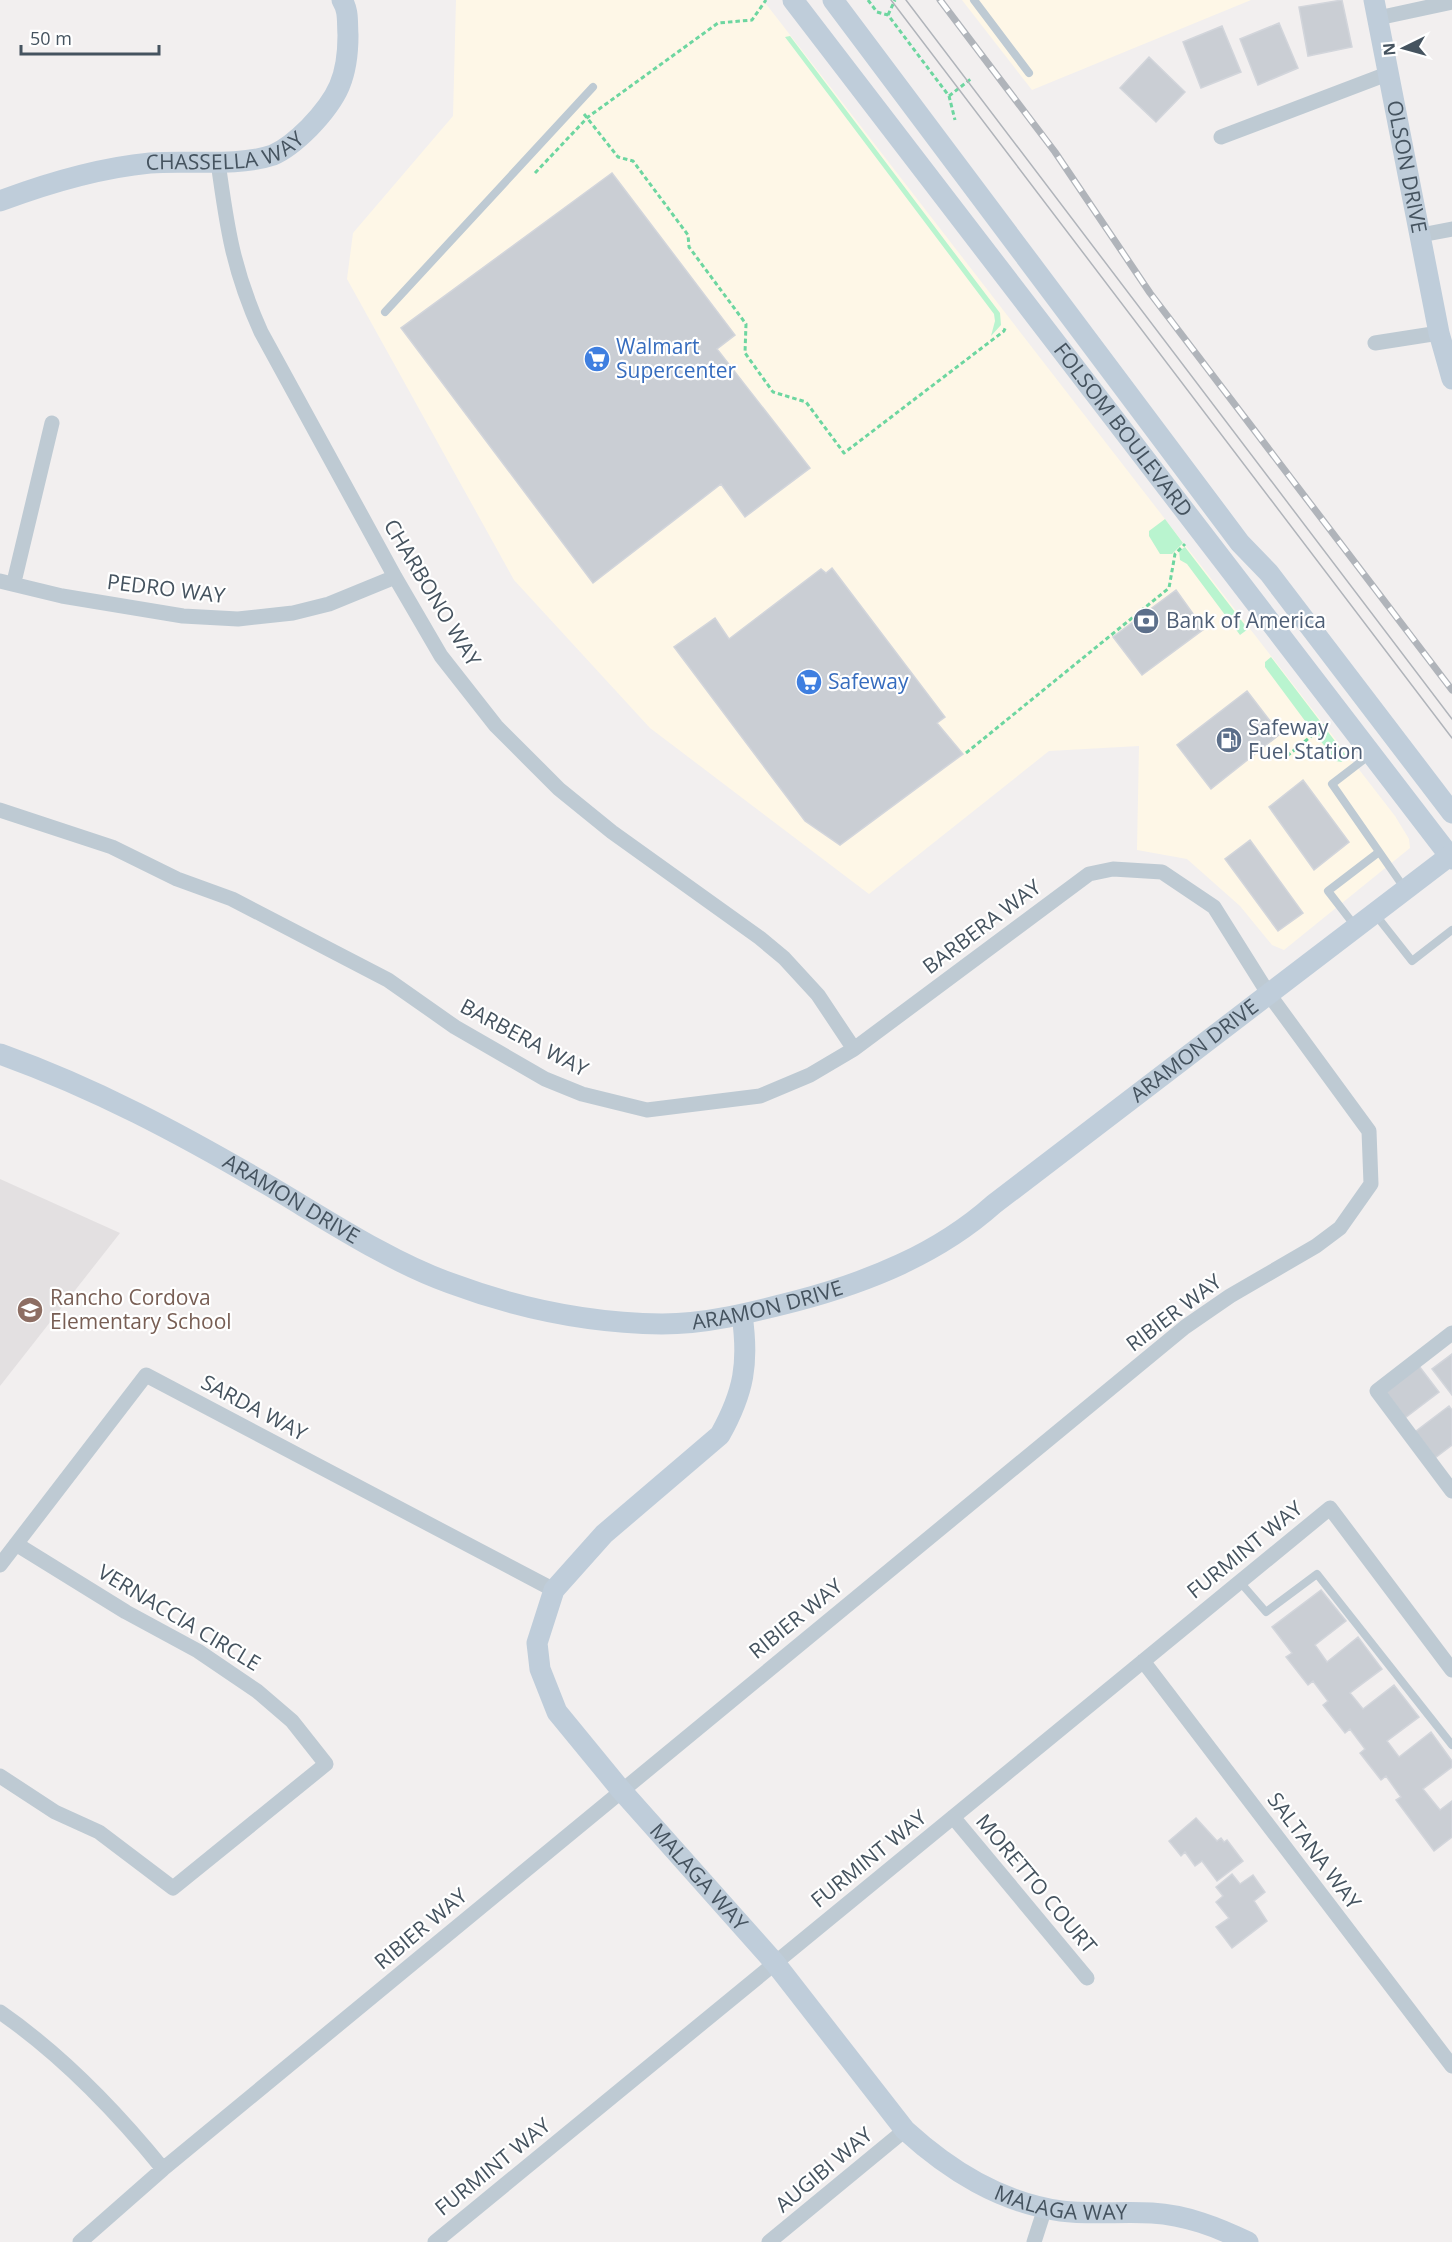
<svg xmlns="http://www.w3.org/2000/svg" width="1452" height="2242" viewBox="0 0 1452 2242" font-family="'Open Sans',sans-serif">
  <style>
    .commercial { fill: #fef7e7 }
    .education { fill: #e3e0e1 }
    .green { fill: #b9f4cf }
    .building { fill: #caced4; stroke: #d2d5db; stroke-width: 1.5 }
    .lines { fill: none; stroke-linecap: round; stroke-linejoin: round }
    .path { stroke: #6dd6a0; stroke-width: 3; stroke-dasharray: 4.5 3; stroke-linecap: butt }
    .lane { stroke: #becad3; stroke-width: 8 }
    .street { stroke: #becad3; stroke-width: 15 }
    .secondary { stroke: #bfcdda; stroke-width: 21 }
    .tram { stroke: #b0b4ba; stroke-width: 1.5 }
    .rail-casing { stroke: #b0b4ba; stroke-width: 7 }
    .rail { stroke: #fff; stroke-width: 4.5; stroke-dasharray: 14; stroke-linecap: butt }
    .labels { text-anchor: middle; stroke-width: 4.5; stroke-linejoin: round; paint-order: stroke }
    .street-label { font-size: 21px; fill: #45535f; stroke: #fff }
    .shop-label { font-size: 21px; fill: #366cbe; stroke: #fff; text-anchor: start }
    .service-label { font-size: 21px; fill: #4e5e75; stroke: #fff; text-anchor: start }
    .education-label { font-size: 21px; fill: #785e54; stroke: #fff; text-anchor: start }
  </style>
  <rect width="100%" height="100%" fill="#f2efef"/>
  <path class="commercial" d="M 456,0 L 763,0 L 1395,816 L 1409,839 L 1410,848 L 1284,950 L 1272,945 L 1240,906 L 1187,859 L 1137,850 L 1139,746 L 1049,751 L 869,894 L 650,728 L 514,580 L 347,279 L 353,233 L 453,116 Z
    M 962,0 L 1251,0 L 1032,90 Z"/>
  <path class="education" d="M 0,1179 L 120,1233 L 0,1386 Z"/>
  <path class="green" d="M 790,36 L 1000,313 L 1001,325 L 991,336 L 995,321 L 994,314 L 785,37 Z
    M 1165,519 L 1183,543 L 1172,554 L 1160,554 L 1149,536 L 1149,531 Z
    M 1185,547 L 1248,629 L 1240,635 L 1187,564 L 1180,560 L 1179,551 Z
    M 1271,657 L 1323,725 L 1314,733 L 1265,667 L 1265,662 Z
    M 1325,728 L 1348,758 L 1341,762 L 1336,761 L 1316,735 Z"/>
  <path class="building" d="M 1342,0 L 1352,47 L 1308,56 L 1299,7 Z
    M 1279,23 L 1298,68 L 1258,85 L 1240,39 Z
    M 1222,26 L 1241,72 L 1201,88 L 1183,42 Z
    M 1149,57 L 1185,92 L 1156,122 L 1120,88 Z
    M 612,173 L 735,335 L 717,349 L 810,468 L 745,517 L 721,484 L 593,583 L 401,328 Z
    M 832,568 L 945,717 L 937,723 L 963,754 L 840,845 L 805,821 L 674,647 L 715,618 L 729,639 L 821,569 L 826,573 Z
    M 1176,590 L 1204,629 L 1142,675 L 1113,637 Z
    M 1247,691 L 1280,734 L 1211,789 L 1177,745 Z
    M 1303,780 L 1349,842 L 1314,870 L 1269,807 Z
    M 1250,840 L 1303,913 L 1278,931 L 1225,859 Z
    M 1452,1354 L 1452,1395 L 1432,1369 Z
    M 1419,1366 L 1439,1392 L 1401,1421 L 1381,1394 Z
    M 1449,1406 L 1452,1410 L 1452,1445 L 1431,1461 L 1411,1435 Z
    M 1321,1590 L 1346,1621 L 1315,1645 L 1327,1662 L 1358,1637 L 1382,1669 L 1350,1693 L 1363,1709 L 1394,1685 L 1419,1717 L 1387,1741 L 1399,1757 L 1431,1732 L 1452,1761 L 1452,1767 L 1423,1789 L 1440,1810 L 1452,1801 L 1452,1837 L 1434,1851 L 1396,1800 L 1401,1797 L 1386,1776 L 1381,1780 L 1360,1753 L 1365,1749 L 1350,1729 L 1345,1733 L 1323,1705 L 1328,1701 L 1313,1681 L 1308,1685 L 1286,1657 L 1292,1653 L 1272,1627 Z
    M 1196,1818 L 1217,1841 L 1221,1838 L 1224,1842 L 1227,1840 L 1243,1861 L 1217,1881 L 1202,1861 L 1195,1866 L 1185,1852 L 1181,1856 L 1169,1841 Z
    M 1232,1874 L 1240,1884 L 1253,1875 L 1265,1892 L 1254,1901 L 1267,1921 L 1232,1948 L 1216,1927 L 1229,1918 L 1216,1902 L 1223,1896 L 1216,1887 Z"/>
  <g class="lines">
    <path class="path" d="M 868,0 L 877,12 L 888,15 L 949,96 L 955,120
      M 888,15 L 895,0
      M 949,96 L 972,78
      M 584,114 L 618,157 L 633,161 L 688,235 L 689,247 L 746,324 L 745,353 L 773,392 L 806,402 L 844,453 L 1004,331 L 1006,326
      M 535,173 L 588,117 L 718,23 L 752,20 L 766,0
      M 966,753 L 1169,588 L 1175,554 L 1185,544
      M 1287,756 L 1326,724"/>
    <path class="lane" d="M 974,0 L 1029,73
      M 385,312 L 593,87
      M 1371,754 L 1332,784 L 1405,889
      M 1375,914 L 1412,961 L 1452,930
      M 1355,926 L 1328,891 L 1379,852
      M 1240,1582 L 1266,1612 L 1317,1574 L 1452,1745"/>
    <path class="street" d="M 1378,18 L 1452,2
      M 1221,137 L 1387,74
      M 218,162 C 227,228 233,270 261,332 L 395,577 L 441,656 L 496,726 L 559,789 L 612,832 L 760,938 L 784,958 L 818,995 L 854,1049
      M 1421,235 L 1452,229
      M 1375,343 L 1439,333
      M 0,581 L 62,596 L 183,616 L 238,619 L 293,613 L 329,604 L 395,577
      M 14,582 L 52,423
      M 0,810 L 112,847 L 177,879 L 232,899 L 388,980 L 455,1027 L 545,1079 L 582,1094 L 647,1110 L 760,1096 L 810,1075 L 854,1049 L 1089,874 L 1113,869 L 1162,872 L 1214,907 L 1268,993 L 1369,1131 L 1371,1184 L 1340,1228 L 1316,1246 L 1230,1296 L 1185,1327 L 163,2169 L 80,2242
      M 1452,1333 L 1377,1391 L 1452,1491
      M 0,1565 L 146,1375 L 554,1590
      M 1143,1661 L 1452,2066
      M 0,1776 L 55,1812 L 99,1832 L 173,1888 L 326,1764 L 292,1721 L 257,1691 L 198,1651 L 126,1612 L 16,1544
      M 953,1817 L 1087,1978
      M 0,2012 C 62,2055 116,2111 163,2169
      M 435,2242 L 1330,1508 L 1452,1670
      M 769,2242 L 905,2130
      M 1034,2242 L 1045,2208"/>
    <g class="secondary">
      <path id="s1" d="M 793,0 L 1452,859"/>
      <path d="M 833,0 L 1240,543 L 1269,573 L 1452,813"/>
      <path id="s2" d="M 1374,0 L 1439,333 L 1452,379"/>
      <path id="s3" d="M 0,201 C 48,183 98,168 150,163 C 187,160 238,167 273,155 C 287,149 298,139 309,128 C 338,98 348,77 348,35 C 347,22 349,11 342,0"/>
      <path id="s4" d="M 0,1054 C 95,1088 181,1134 268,1185 C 324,1218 390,1262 450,1283 C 517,1308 591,1323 662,1324 C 708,1324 753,1312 796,1301 C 868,1282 938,1254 994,1204 L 1452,854"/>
      <path id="s5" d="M 742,1315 C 749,1363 744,1392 720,1435 L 604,1534 L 554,1590 L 537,1643 L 540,1669 L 557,1712 L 621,1790 L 775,1963 L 905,2130 C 950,2171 1000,2202 1061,2211 C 1091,2215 1122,2211 1152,2213 C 1186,2215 1217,2227 1248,2242"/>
    </g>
    <path class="tram" d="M 891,0 L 1452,738
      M 906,0 L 1452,719"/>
    <defs>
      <path id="rail" d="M 940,0 L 1055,152 L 1150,293 L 1452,690"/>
    </defs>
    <use href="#rail" class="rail-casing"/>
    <use href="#rail" class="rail"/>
  </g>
  <defs>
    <symbol id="supermarket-disc" viewBox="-11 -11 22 22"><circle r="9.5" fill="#3f7fe0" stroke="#fff"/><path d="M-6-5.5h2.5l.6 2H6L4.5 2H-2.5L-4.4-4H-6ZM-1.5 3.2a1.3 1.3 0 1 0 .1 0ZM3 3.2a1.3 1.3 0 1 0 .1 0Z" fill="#fff"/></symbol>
    <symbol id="bank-disc" viewBox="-11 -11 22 22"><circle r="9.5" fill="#5c6f8a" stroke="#fff"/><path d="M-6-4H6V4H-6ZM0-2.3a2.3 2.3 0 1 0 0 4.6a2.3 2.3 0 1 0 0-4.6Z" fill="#fff"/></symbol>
    <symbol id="fuel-disc" viewBox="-11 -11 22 22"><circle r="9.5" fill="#5c6f8a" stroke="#fff"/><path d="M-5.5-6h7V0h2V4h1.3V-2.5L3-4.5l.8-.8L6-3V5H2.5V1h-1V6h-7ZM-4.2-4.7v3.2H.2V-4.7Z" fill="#fff"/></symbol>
    <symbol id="school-disc" viewBox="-11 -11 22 22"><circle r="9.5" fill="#8d6e63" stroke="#fff"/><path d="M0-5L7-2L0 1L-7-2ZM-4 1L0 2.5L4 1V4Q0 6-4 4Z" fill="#fff"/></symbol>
  </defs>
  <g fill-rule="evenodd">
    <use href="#supermarket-disc" x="582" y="344" width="30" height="30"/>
    <use href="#bank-disc" x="1131" y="606" width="30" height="30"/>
    <use href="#supermarket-disc" x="794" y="667" width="30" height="30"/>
    <use href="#fuel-disc" x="1214" y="725" width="30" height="30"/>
    <use href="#school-disc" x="15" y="1295" width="30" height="30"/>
  </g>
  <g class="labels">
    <g class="street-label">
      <text dy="7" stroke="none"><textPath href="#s3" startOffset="232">CHASSELLA WAY</textPath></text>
      <text dy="7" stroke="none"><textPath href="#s2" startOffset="170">OLSON DRIVE</textPath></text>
      <text dy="7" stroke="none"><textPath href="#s1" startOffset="542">FOLSOM BOULEVARD</textPath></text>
      <text transform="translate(166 589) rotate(7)" y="7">PEDRO WAY</text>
      <text transform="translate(432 593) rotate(59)" y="7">CHARBONO WAY</text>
      <text transform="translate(982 927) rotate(-37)" y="7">BARBERA WAY</text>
      <text transform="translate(524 1038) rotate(28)" y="7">BARBERA WAY</text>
      <text dy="7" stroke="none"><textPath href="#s4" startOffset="1334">ARAMON DRIVE</textPath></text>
      <text dy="7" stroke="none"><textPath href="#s4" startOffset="326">ARAMON DRIVE</textPath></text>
      <text dy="7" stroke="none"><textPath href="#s4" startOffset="830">ARAMON DRIVE</textPath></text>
      <text transform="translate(1174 1313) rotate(-37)" y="7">RIBIER WAY</text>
      <text transform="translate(254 1408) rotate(28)" y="7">SARDA WAY</text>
      <text transform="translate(1245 1550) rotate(-39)" y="7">FURMINT WAY</text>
      <text transform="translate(179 1618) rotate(31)" y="7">VERNACCIA CIRCLE</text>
      <text transform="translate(796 1619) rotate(-39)" y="7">RIBIER WAY</text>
      <text transform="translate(1314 1851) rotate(53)" y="7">SALTANA WAY</text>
      <text transform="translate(869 1859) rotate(-39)" y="7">FURMINT WAY</text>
      <text dy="7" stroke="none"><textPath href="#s5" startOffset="698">MALAGA WAY</textPath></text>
      <text transform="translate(1036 1884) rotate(50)" y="7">MORETTO COURT</text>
      <text transform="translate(421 1929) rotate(-40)" y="7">RIBIER WAY</text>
      <text transform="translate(493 2167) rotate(-39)" y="7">FURMINT WAY</text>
      <text transform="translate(824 2170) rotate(-40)" y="7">AUGIBI WAY</text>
      <text dy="7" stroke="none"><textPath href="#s5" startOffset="1202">MALAGA WAY</textPath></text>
    </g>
    <g class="shop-label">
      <text x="616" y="354">Walmart<tspan x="616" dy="24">Supercenter</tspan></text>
      <text x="828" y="689">Safeway</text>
    </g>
    <g class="service-label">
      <text x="1166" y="628">Bank of America</text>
      <text x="1248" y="735">Safeway<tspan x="1248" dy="24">Fuel Station</tspan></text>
    </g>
    <g class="education-label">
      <text x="50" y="1305">Rancho Cordova<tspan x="50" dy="24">Elementary School</tspan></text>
    </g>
  </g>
  <g transform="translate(1404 48) rotate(265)" stroke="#ffffff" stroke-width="4.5" paint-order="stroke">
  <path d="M0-4.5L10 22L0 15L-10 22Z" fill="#45535f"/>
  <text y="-9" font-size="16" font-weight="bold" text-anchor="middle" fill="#45535f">N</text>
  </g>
  <path d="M21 45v9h138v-9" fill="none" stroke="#45535f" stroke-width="3"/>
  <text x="30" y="45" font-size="18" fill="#45535f" stroke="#ffffff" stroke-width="4.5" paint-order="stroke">50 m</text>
</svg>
